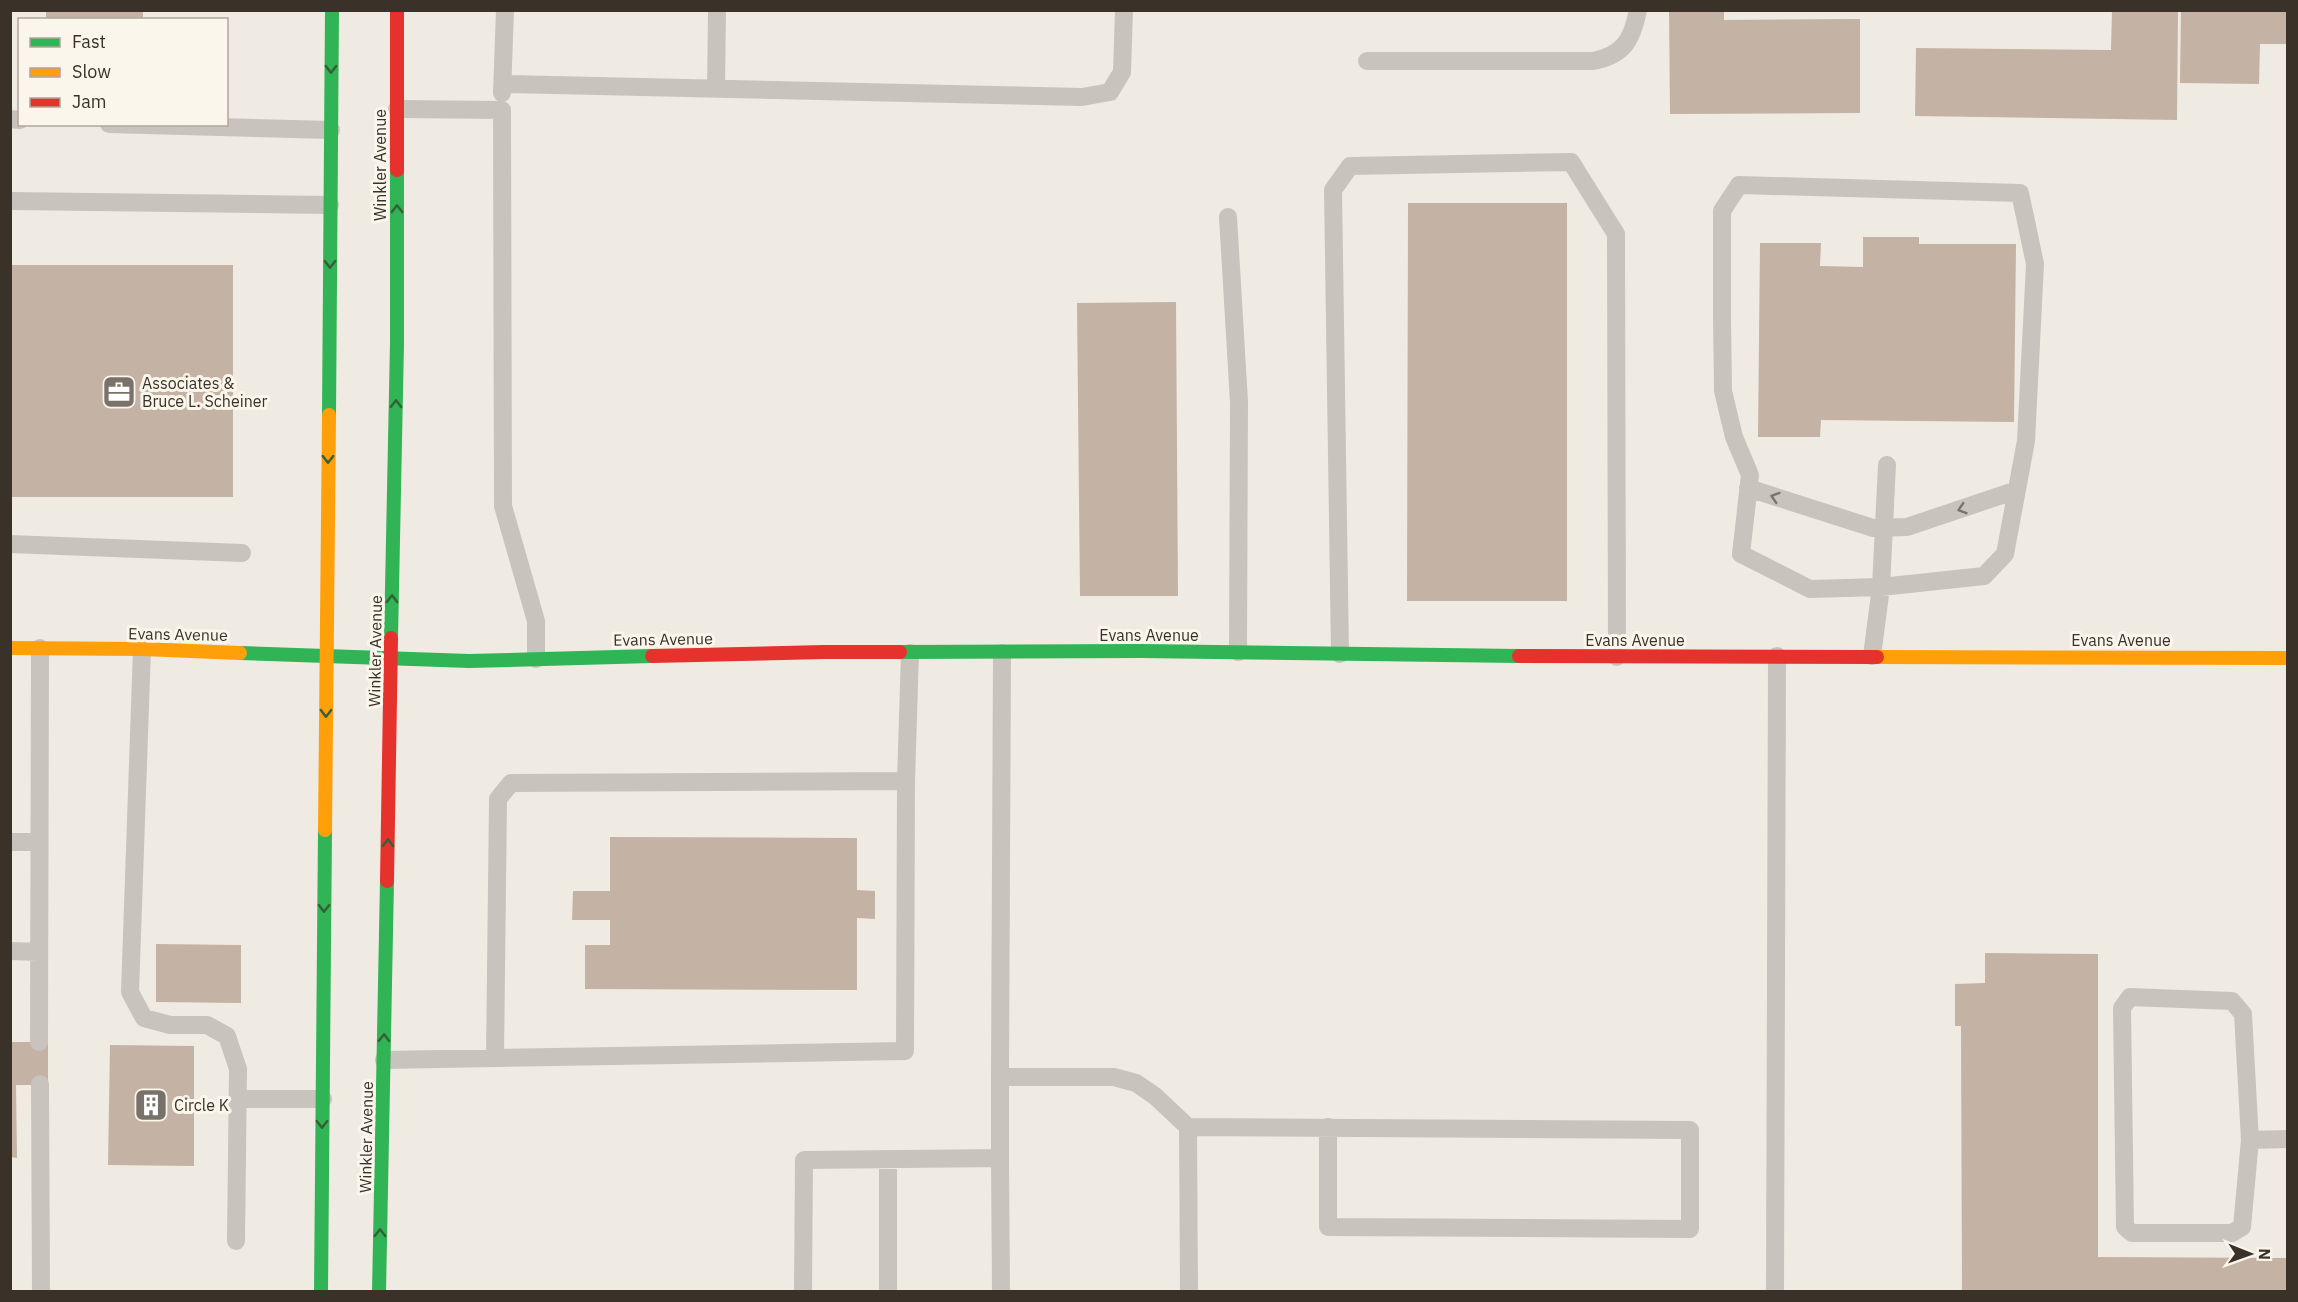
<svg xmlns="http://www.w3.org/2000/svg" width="2298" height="1302" viewBox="0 0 2298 1302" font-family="'IBM Plex Sans',sans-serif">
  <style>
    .building { fill: #c4b2a4 }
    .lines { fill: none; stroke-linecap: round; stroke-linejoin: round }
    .lane { stroke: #c8c3bc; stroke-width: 18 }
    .fast { stroke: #30b455; stroke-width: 14 }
    .slow { stroke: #ff9f0a; stroke-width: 14 }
    .jam { stroke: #e5322d; stroke-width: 14 }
    .oneway { stroke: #365f38 }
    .oneway2 { stroke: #7a736b }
    .labels { text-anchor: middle; stroke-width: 6; stroke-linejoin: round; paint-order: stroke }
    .street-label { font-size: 16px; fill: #3a3129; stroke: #fbf6eb }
    .poi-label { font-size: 16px; fill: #3a3129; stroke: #fbf6eb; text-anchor: start }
  </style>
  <rect width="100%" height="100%" fill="#efebe3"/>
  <path class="building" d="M 46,10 L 143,10 L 143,20 L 46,20 Z
    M 1669,10 L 1724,10 L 1724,20 L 1860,19 L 1860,113 L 1670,114 Z
    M 2112,10 L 2178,10 L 2177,120 L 1915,116 L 1916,48 L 2111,50 Z
    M 2181,10 L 2288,10 L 2288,44 L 2260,44 L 2259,84 L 2180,83 Z
    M 1408,203 L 1567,203 L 1567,601 L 1407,601 Z
    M 1863,237 L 1919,237 L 1919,244 L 2016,244 L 2014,422 L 1821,420 L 1820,437 L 1758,437 L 1760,243 L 1821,243 L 1820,266 L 1863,267 Z
    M 10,265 L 233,265 L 233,497 L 10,497 Z
    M 1176,302 L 1178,596 L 1080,596 L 1077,303 Z
    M 610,837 L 857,838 L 857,890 L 875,891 L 875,919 L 857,918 L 857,990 L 585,989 L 585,945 L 610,945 L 610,920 L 572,920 L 573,891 L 610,891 Z
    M 156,944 L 241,945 L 241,1003 L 156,1002 Z
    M 1985,953 L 2098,954 L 2098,1257 L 2288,1258 L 2288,1292 L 1962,1292 L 1961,1026 L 1955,1026 L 1955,984 L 1985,983 Z
    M 10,1042 L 48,1042 L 48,1085 L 16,1085 L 17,1158 L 10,1157 Z
    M 110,1045 L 194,1046 L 194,1166 L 108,1165 Z"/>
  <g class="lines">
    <path class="lane" d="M 1367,61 L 1593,61 C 1624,55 1632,40 1638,10
      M 503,84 L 1082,97 L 1110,92 L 1122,72 L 1124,10
      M 716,89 L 717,10
      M 502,93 L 505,10
      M 397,109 L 502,110 L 503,506 L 536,621 L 536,659
      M 10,119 L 20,120
      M 109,124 L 331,130
      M 1739,185 L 2020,193 L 2035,264 L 2026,441 L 2005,554 L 1984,576 L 1881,587 L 1810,589 L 1741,554 L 1750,475 L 1734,437 L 1723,391 L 1722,316 L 1722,211 Z
      M 10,201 L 330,205
      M 1228,217 L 1239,402 L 1238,652
      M 1748,488 L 1873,528 L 1907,527 L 2017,490
      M 10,544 L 242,553
      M 142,649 L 130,992 L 144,1018 L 170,1025 L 207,1025 L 227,1036 L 238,1069 L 236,1241
      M 1002,653 L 1000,1077 L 1114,1077 L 1136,1083 L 1155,1096 L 1188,1127 L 1189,1292
      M 1340,654 L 1333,190 L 1350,166 L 1571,162 L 1616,234 L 1617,657
      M 1872,656 L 1881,587 L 1887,465
      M 10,842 L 39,842
      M 10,951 L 39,952
      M 2130,997 L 2232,1001 L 2243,1014 L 2250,1140 L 2242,1227 L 2232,1233 L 2132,1233 L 2125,1227 L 2122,1008 Z
      M 39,1042 L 40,648
      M 495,1058 L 498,799 L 511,783 L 906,781
      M 384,1060 L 905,1051 L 906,781 L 910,653
      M 40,1084 L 41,1292
      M 237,1099 L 323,1099
      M 1188,1127 L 1690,1130 L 1690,1229 L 1328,1227 L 1328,1127
      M 2250,1140 L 2288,1139
      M 1000,1158 L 1001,1292
      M 803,1292 L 804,1160 L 1000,1158 L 1000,1077
      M 888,1292 L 888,1159
      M 1775,1292 L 1777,656"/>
    <path class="fast" d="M 329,415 L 332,10
      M 391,638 L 397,343 L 397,170
      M 900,652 L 1141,651 L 1519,656
      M 240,653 L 469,661 L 652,656
      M 321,1292 L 325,830
      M 379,1292 L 387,881"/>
    <path class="slow" d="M 10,648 L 142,649 L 240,653
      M 1877,657 L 2288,658
      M 325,830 L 329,415"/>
    <path class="jam" d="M 397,10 L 397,170
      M 652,656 L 824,652 L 900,652
      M 1519,656 L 1877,657
      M 387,881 L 391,638"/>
  </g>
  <defs><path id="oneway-chevron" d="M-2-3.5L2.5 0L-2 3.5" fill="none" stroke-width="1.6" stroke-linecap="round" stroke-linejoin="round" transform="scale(1.5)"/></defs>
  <g class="oneway">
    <use href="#oneway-chevron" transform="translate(331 69) rotate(90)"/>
    <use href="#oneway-chevron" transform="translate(397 209) rotate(-90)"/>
    <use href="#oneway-chevron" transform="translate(330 264) rotate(90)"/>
    <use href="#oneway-chevron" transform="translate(396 404) rotate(-89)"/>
    <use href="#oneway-chevron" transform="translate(328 459) rotate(90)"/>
    <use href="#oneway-chevron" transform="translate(392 599) rotate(-89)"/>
    <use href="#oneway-chevron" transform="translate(326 713) rotate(91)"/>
    <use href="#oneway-chevron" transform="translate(388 843) rotate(-89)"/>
    <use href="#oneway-chevron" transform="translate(324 908) rotate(91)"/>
    <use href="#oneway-chevron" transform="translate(384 1038) rotate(-89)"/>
    <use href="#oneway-chevron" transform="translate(322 1124) rotate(90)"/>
    <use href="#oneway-chevron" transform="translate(380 1233) rotate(-89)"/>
  </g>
  <g class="oneway2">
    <use href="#oneway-chevron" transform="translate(1775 497) rotate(-162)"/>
    <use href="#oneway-chevron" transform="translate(1962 509) rotate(162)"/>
  </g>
  <defs>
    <symbol id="office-square" viewBox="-11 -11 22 22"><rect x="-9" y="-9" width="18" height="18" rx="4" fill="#79726a" stroke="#fbf6eb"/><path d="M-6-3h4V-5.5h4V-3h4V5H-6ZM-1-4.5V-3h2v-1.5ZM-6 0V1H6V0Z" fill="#fff"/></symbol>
    <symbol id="building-square" viewBox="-11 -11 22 22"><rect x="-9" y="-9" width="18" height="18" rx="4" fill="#79726a" stroke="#fbf6eb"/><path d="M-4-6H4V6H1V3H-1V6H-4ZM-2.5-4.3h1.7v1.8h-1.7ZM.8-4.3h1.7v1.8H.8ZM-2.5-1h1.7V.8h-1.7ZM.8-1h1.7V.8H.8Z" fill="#fff"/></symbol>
  </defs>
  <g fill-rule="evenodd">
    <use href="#office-square" x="100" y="373" width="38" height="38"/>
    <use href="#building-square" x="132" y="1086" width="38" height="38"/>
  </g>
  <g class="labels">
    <g class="street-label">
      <text transform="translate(380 165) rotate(-90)" y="6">Winkler Avenue</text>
      <text transform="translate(178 634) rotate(1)" y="6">Evans Avenue</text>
      <text x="1149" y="641">Evans Avenue</text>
      <text transform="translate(663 639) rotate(-1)" y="6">Evans Avenue</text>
      <text x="1635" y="646">Evans Avenue</text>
      <text x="2121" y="646">Evans Avenue</text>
      <text transform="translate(375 651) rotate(-89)" y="6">Winkler Avenue</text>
      <text transform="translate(366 1137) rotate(-89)" y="6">Winkler Avenue</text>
    </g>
    <g class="poi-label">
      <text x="142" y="389">Associates &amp;<tspan x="142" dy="18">Bruce L. Scheiner</tspan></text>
      <text x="174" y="1111">Circle K</text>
    </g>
  </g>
  <rect width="2298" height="1302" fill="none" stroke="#3a3129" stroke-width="24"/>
  <rect x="18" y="18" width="210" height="108" fill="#fbf6eb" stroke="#aea79d" stroke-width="1.5"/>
  <rect x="30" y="38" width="30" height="9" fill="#30b455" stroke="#aea79d" stroke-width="1.5"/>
  <text x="72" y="48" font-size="18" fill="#3a3129">Fast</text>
  <rect x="30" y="68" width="30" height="9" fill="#ff9f0a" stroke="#aea79d" stroke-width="1.5"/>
  <text x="72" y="78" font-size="18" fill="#3a3129">Slow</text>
  <rect x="30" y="98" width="30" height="9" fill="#e5322d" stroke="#aea79d" stroke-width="1.5"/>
  <text x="72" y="108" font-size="18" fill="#3a3129">Jam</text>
  <g transform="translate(2250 1254) rotate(91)" stroke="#fbf6eb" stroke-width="4.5" paint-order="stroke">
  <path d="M0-4.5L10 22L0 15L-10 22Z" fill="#3a3129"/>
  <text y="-9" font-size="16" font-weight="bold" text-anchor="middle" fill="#3a3129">N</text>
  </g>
</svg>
